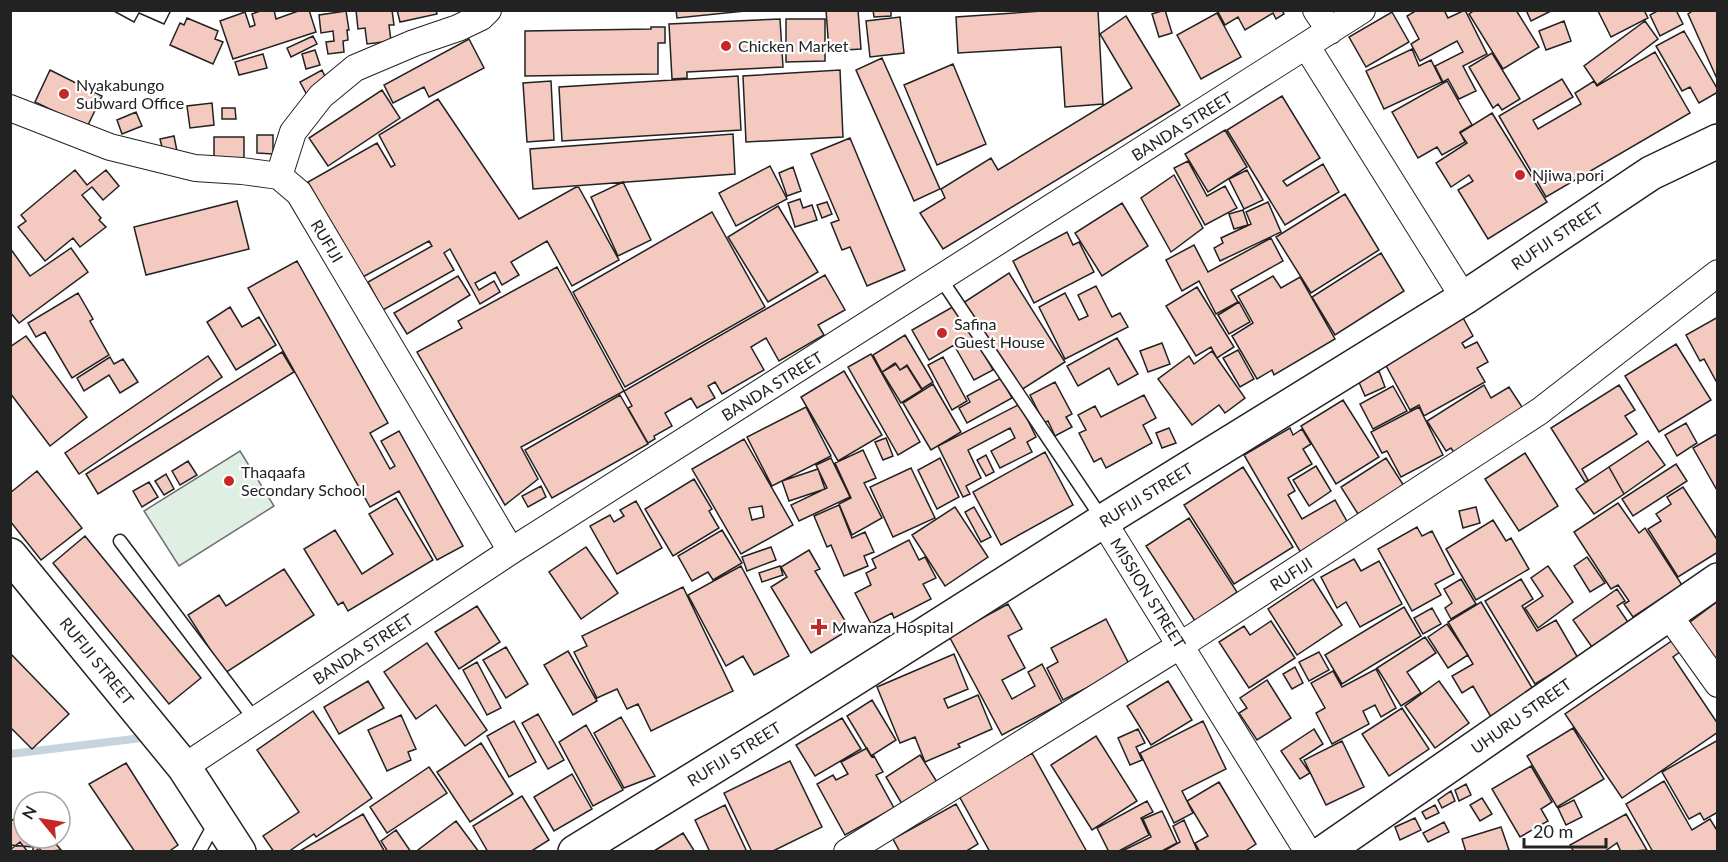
<svg xmlns="http://www.w3.org/2000/svg" width="1728" height="862" viewBox="0 0 1728 862" font-family="Lato,sans-serif">
  <style>
    .green { fill: #e0efe3; stroke: #6f6f6f; stroke-width: 1.5 }
    .lines { fill: none; stroke-linecap: round; stroke-linejoin: round }
    .stream { stroke: #c7d3dd; stroke-width: 8 }
    .building { fill: #f3c9c0; stroke: #222; stroke-width: 1.5; fill-rule: evenodd }
    .lane-casing { stroke: #222; stroke-width: 15 }
    .street-casing { stroke: #222; stroke-width: 28 }
    .secondary-casing { stroke: #222; stroke-width: 36 }
    .lane { stroke: #fff; stroke-width: 12 }
    .street { stroke: #fff; stroke-width: 26 }
    .secondary { stroke: #fff; stroke-width: 33 }
    .poi-dot { fill: #c62828; stroke: #fff; stroke-width: 2 }
    .labels { text-anchor: middle; stroke-width: 4.5; stroke-linejoin: round; paint-order: stroke }
    .poi-label { font-size: 16px; fill: #222; stroke: #fff; text-anchor: start }
    .street-label { font-size: 16px; fill: #222; stroke: #fff }
  </style>
  <rect width="100%" height="100%" fill="#fff"/>
  <path class="green" d="M 240,451 L 274,506 L 179,566 L 144,511 Z"/>
  <g class="lines">
    <path class="stream" d="M 10,754 L 150,737"/>
  </g>
  <path class="building" d="M 112,10 L 171,10 L 164,24 L 139,13 L 134,22 Z
    M 112,10 L 171,10 L 164,24 L 139,13 L 134,22 Z
    M 263,10 L 274,10 L 276,19 L 301,10 L 309,10 L 316,32 L 233,59 L 220,21 L 245,12 L 250,27 L 255,25 L 252,14 Z
    M 356,10 L 392,10 L 394,25 L 389,25 L 391,41 L 367,44 L 365,28 L 358,29 Z
    M 397,10 L 436,10 L 437,14 L 400,22 Z
    M 676,10 L 755,10 L 677,18 Z
    M 826,10 L 858,10 L 861,49 L 829,51 Z
    M 873,10 L 891,10 L 891,16 L 874,17 Z
    M 1057,10 L 1098,10 L 1103,104 L 1065,107 L 1061,47 L 958,53 L 956,17 Z
    M 1165,10 L 1172,33 L 1159,37 L 1152,14 Z
    M 1217,10 L 1282,10 L 1284,14 L 1276,19 L 1273,13 L 1245,30 L 1238,17 L 1225,25 Z
    M 1417,10 L 1444,10 L 1448,18 L 1465,10 L 1487,54 L 1463,66 L 1476,91 L 1459,99 L 1448,79 L 1443,82 L 1435,66 L 1463,52 L 1457,41 L 1420,61 L 1411,44 L 1419,39 L 1407,16 Z
    M 1475,10 L 1516,10 L 1539,47 L 1503,69 L 1469,14 Z
    M 1526,10 L 1553,10 L 1531,21 Z
    M 1644,10 L 1648,18 L 1611,37 L 1598,11 Z
    M 1659,10 L 1676,10 L 1683,24 L 1660,36 L 1650,15 Z
    M 1694,10 L 1718,10 L 1718,81 L 1688,14 Z
    M 346,11 L 349,30 L 347,30 L 348,40 L 343,41 L 344,52 L 328,54 L 326,42 L 334,41 L 333,31 L 321,33 L 319,15 Z
    M 1392,12 L 1409,42 L 1366,67 L 1349,37 Z
    M 1217,13 L 1241,57 L 1201,79 L 1177,35 Z
    M 1126,16 L 1180,105 L 943,249 L 920,213 L 945,198 L 941,189 L 991,158 L 998,170 L 1132,88 L 1100,34 Z
    M 900,17 L 904,53 L 870,57 L 866,21 Z
    M 187,18 L 218,31 L 215,39 L 223,42 L 213,64 L 170,45 L 180,23 L 184,25 Z
    M 780,19 L 783,67 L 687,72 L 687,78 L 672,79 L 669,24 Z
    M 786,19 L 825,19 L 825,61 L 786,62 Z
    M 1564,21 L 1571,41 L 1546,50 L 1539,31 Z
    M 1645,21 L 1658,39 L 1597,85 L 1584,66 Z
    M 651,27 L 665,27 L 665,43 L 658,43 L 658,74 L 525,76 L 525,31 L 651,29 Z
    M 1684,31 L 1718,90 L 1718,92 L 1699,103 L 1690,87 L 1682,91 L 1656,46 Z
    M 313,36 L 317,44 L 291,57 L 287,48 Z
    M 469,39 L 484,68 L 429,97 L 424,87 L 393,103 L 384,85 Z
    M 1412,49 L 1419,66 L 1431,60 L 1442,82 L 1384,109 L 1366,71 Z
    M 315,50 L 320,65 L 306,69 L 302,54 Z
    M 1655,52 L 1690,113 L 1546,197 L 1499,116 L 1562,79 L 1573,97 L 1533,120 L 1538,129 L 1581,104 L 1575,93 L 1594,81 L 1597,86 Z
    M 1492,53 L 1520,99 L 1502,110 L 1498,104 L 1493,108 L 1469,67 Z
    M 263,54 L 267,68 L 239,75 L 235,62 Z
    M 882,58 L 940,189 L 914,201 L 856,70 Z
    M 953,64 L 986,144 L 937,165 L 904,85 Z
    M 50,70 L 102,96 L 87,127 L 35,102 Z
    M 322,70 L 328,83 L 307,95 L 300,82 Z
    M 840,70 L 843,137 L 746,142 L 743,76 Z
    M 738,76 L 741,130 L 562,141 L 559,87 Z
    M 551,81 L 554,140 L 527,142 L 523,83 Z
    M 1447,81 L 1472,125 L 1460,132 L 1465,142 L 1442,155 L 1437,147 L 1418,158 L 1392,112 Z
    M 382,90 L 400,118 L 328,166 L 309,138 Z
    M 1282,96 L 1320,158 L 1283,181 L 1287,186 L 1323,164 L 1339,192 L 1285,225 L 1227,130 Z
    M 438,99 L 519,219 L 578,186 L 619,260 L 572,286 L 547,241 L 511,262 L 519,275 L 502,285 L 495,272 L 475,283 L 479,290 L 494,281 L 500,292 L 480,304 L 450,249 L 444,253 L 454,270 L 383,310 L 368,282 L 432,246 L 429,241 L 361,278 L 308,182 L 377,143 L 391,167 L 395,165 L 379,135 Z
    M 212,103 L 214,125 L 190,128 L 187,106 Z
    M 222,108 L 235,108 L 236,119 L 222,119 Z
    M 136,112 L 142,126 L 122,134 L 117,120 Z
    M 1492,113 L 1547,202 L 1488,239 L 1458,190 L 1473,181 L 1469,175 L 1451,187 L 1436,163 L 1467,143 L 1460,133 Z
    M 1225,130 L 1247,167 L 1208,192 L 1185,154 Z
    M 733,134 L 735,174 L 533,189 L 530,149 Z
    M 257,135 L 273,135 L 273,154 L 257,153 Z
    M 174,136 L 177,151 L 164,155 L 160,139 Z
    M 214,137 L 244,137 L 244,158 L 214,158 Z
    M 850,138 L 905,270 L 867,286 L 850,247 L 842,250 L 831,223 L 839,220 L 811,154 Z
    M 1188,161 L 1207,196 L 1225,186 L 1237,208 L 1205,225 L 1174,168 Z
    M 770,166 L 787,199 L 736,226 L 719,193 Z
    M 793,167 L 801,191 L 787,196 L 779,173 Z
    M 75,170 L 87,185 L 106,170 L 119,186 L 103,200 L 92,187 L 82,195 L 101,218 L 99,220 L 106,227 L 80,247 L 73,238 L 45,261 L 18,227 L 26,221 L 21,215 Z
    M 1247,170 L 1263,200 L 1244,209 L 1229,179 Z
    M 1174,175 L 1203,228 L 1171,252 L 1141,198 Z
    M 623,182 L 651,240 L 618,256 L 591,197 Z
    M 1345,194 L 1379,250 L 1311,293 L 1276,237 Z
    M 800,199 L 803,208 L 812,205 L 817,220 L 795,227 L 788,203 Z
    M 237,201 L 249,249 L 146,275 L 134,227 Z
    M 827,202 L 832,214 L 822,218 L 817,205 Z
    M 1268,202 L 1281,232 L 1220,261 L 1214,248 L 1223,243 L 1221,238 L 1251,224 L 1246,212 Z
    M 1122,203 L 1148,246 L 1102,276 L 1075,233 Z
    M 778,206 L 818,272 L 768,302 L 728,237 Z
    M 1243,210 L 1248,225 L 1234,229 L 1229,214 Z
    M 712,212 L 765,307 L 625,387 L 573,292 Z
    M 1067,232 L 1073,245 L 1079,242 L 1094,272 L 1034,303 L 1013,261 Z
    M 1271,238 L 1283,261 L 1231,290 L 1238,302 L 1216,314 L 1199,281 L 1182,291 L 1166,260 L 1194,245 L 1208,272 Z
    M 10,248 L 30,276 L 71,248 L 88,272 L 19,323 L 10,312 Z
    M 1381,253 L 1404,291 L 1335,335 L 1312,297 Z
    M 297,261 L 388,423 L 370,433 L 390,469 L 395,466 L 381,441 L 399,431 L 463,546 L 437,560 L 399,491 L 370,507 L 248,288 Z
    M 557,267 L 624,391 L 521,447 L 538,479 L 505,505 L 417,352 L 462,328 L 458,321 Z
    M 1009,273 L 1065,362 L 1018,392 L 963,303 Z
    M 825,275 L 845,310 L 818,325 L 824,335 L 779,361 L 766,338 L 751,347 L 764,370 L 722,394 L 715,382 L 708,386 L 715,398 L 697,408 L 691,398 L 665,413 L 672,426 L 654,436 L 655,439 L 648,443 L 628,408 L 632,406 L 624,391 Z
    M 458,276 L 470,295 L 407,334 L 394,313 Z
    M 1273,276 L 1281,288 L 1300,277 L 1335,339 L 1274,375 L 1272,370 L 1257,379 L 1232,336 L 1253,323 L 1238,296 Z
    M 1096,286 L 1112,317 L 1120,313 L 1128,327 L 1065,359 L 1039,307 L 1065,293 L 1079,320 L 1088,316 L 1078,295 Z
    M 1197,287 L 1234,347 L 1217,358 L 1211,347 L 1196,356 L 1166,306 Z
    M 78,293 L 93,319 L 90,321 L 109,355 L 72,378 L 45,332 L 36,337 L 28,323 Z
    M 1239,302 L 1250,322 L 1229,334 L 1218,315 Z
    M 956,305 L 993,370 L 974,380 L 954,345 L 929,360 L 912,330 Z
    M 230,307 L 242,327 L 259,317 L 276,345 L 236,370 L 207,322 Z
    M 1462,316 L 1473,336 L 1462,343 L 1465,348 L 1477,342 L 1488,362 L 1477,368 L 1485,382 L 1424,416 L 1419,405 L 1410,410 L 1383,360 Z
    M 1718,317 L 1718,380 L 1716,381 L 1704,359 L 1700,361 L 1686,335 Z
    M 905,335 L 933,382 L 922,389 L 907,365 L 900,370 L 895,363 L 882,372 L 873,355 Z
    M 26,336 L 87,417 L 50,446 L 10,393 L 10,347 Z
    M 1117,338 L 1138,374 L 1118,385 L 1109,368 L 1078,386 L 1067,366 Z
    M 1162,343 L 1170,364 L 1148,372 L 1140,351 Z
    M 1676,344 L 1711,400 L 1659,432 L 1625,376 Z
    M 1238,350 L 1254,379 L 1240,387 L 1223,358 Z
    M 1212,351 L 1245,398 L 1225,413 L 1219,405 L 1192,425 L 1158,379 L 1189,356 L 1194,364 Z
    M 282,352 L 294,372 L 98,494 L 86,474 Z
    M 871,354 L 920,442 L 898,455 L 848,367 Z
    M 208,356 L 222,377 L 79,474 L 65,453 Z
    M 110,357 L 114,364 L 123,359 L 138,382 L 120,393 L 109,375 L 84,391 L 77,378 Z
    M 943,357 L 967,401 L 952,410 L 928,365 Z
    M 896,364 L 900,370 L 907,366 L 922,390 L 901,403 L 882,372 Z
    M 844,371 L 882,435 L 838,461 L 801,397 Z
    M 1379,371 L 1385,387 L 1365,396 L 1358,380 Z
    M 1001,378 L 1012,398 L 967,423 L 959,408 L 970,402 L 967,396 Z
    M 1055,382 L 1072,414 L 1066,417 L 1072,427 L 1055,436 L 1048,421 L 1044,423 L 1030,395 Z
    M 933,384 L 961,432 L 931,450 L 903,403 Z
    M 1484,385 L 1491,398 L 1509,387 L 1524,410 L 1455,454 L 1451,448 L 1446,451 L 1427,421 Z
    M 1619,385 L 1635,410 L 1625,416 L 1637,434 L 1582,469 L 1588,480 L 1585,482 L 1551,428 Z
    M 1393,386 L 1407,411 L 1373,429 L 1360,404 Z
    M 620,395 L 648,444 L 552,498 L 525,450 Z
    M 1144,395 L 1156,418 L 1143,425 L 1152,443 L 1106,468 L 1101,458 L 1094,462 L 1079,433 L 1086,430 L 1078,415 L 1095,406 L 1101,417 Z
    M 1343,400 L 1379,457 L 1336,484 L 1301,426 Z
    M 1020,404 L 1036,437 L 1027,442 L 1032,452 L 1000,468 L 991,451 L 1015,438 L 1010,428 L 968,450 L 981,478 L 966,486 L 970,494 L 963,497 L 938,446 Z
    M 806,407 L 831,456 L 772,486 L 747,437 Z
    M 1419,407 L 1443,455 L 1401,477 L 1387,451 L 1382,453 L 1371,432 Z
    M 1686,423 L 1697,443 L 1677,456 L 1665,435 Z
    M 1169,428 L 1176,443 L 1162,448 L 1156,433 Z
    M 1290,428 L 1293,435 L 1302,429 L 1311,444 L 1303,449 L 1312,464 L 1288,478 L 1295,491 L 1288,495 L 1302,519 L 1335,500 L 1349,525 L 1301,553 L 1244,455 Z
    M 1717,434 L 1718,435 L 1718,492 L 1693,448 Z
    M 886,438 L 893,456 L 883,460 L 875,442 Z
    M 744,439 L 793,525 L 741,554 L 692,469 ZM 762,506 L 764,517 L 752,520 L 749,508 Z
    M 1648,441 L 1665,465 L 1624,494 L 1609,467 Z
    M 863,450 L 876,478 L 864,483 L 882,518 L 852,535 L 839,504 L 851,498 L 835,463 Z
    M 1045,452 L 1073,505 L 1001,545 L 973,492 Z
    M 1525,453 L 1558,506 L 1519,531 L 1485,479 Z
    M 986,455 L 994,472 L 986,476 L 977,460 Z
    M 831,458 L 850,497 L 799,521 L 791,505 L 827,488 L 816,465 Z
    M 940,458 L 959,497 L 937,509 L 918,470 Z
    M 1386,458 L 1406,489 L 1392,493 L 1358,514 L 1341,487 Z
    M 188,461 L 197,475 L 180,485 L 172,471 Z
    M 1676,464 L 1687,481 L 1633,516 L 1622,499 Z
    M 1316,466 L 1331,491 L 1309,506 L 1293,480 Z
    M 1243,467 L 1293,547 L 1234,584 L 1184,505 Z
    M 1609,467 L 1624,494 L 1594,514 L 1576,489 Z
    M 911,468 L 935,518 L 893,537 L 870,487 Z
    M 818,469 L 825,489 L 789,501 L 782,481 Z
    M 37,471 L 82,528 L 41,560 L 10,521 L 10,493 Z
    M 166,474 L 174,489 L 164,495 L 155,481 Z
    M 694,479 L 712,509 L 709,511 L 719,528 L 673,556 L 645,509 Z
    M 149,482 L 158,497 L 142,507 L 133,491 Z
    M 541,486 L 546,497 L 528,507 L 522,496 Z
    M 1683,487 L 1718,541 L 1718,552 L 1678,577 L 1648,529 L 1661,521 L 1656,514 L 1671,504 L 1667,497 Z
    M 396,498 L 433,560 L 348,611 L 343,602 L 338,605 L 304,549 L 335,530 L 362,574 L 393,554 L 369,514 Z
    M 636,501 L 662,548 L 617,574 L 590,526 L 610,515 L 614,522 L 624,516 L 620,510 Z
    M 1618,503 L 1639,533 L 1645,528 L 1682,585 L 1633,617 L 1624,604 L 1629,601 L 1618,585 L 1611,589 L 1574,532 Z
    M 839,505 L 852,538 L 865,532 L 874,552 L 864,556 L 868,566 L 844,576 L 831,545 L 827,547 L 814,516 Z
    M 955,507 L 988,557 L 945,586 L 912,535 Z
    M 974,507 L 991,537 L 981,542 L 965,512 Z
    M 1476,507 L 1480,523 L 1463,528 L 1459,511 Z
    M 1189,518 L 1237,592 L 1195,621 L 1146,546 Z
    M 1493,520 L 1506,541 L 1511,538 L 1529,569 L 1476,600 L 1446,549 Z
    M 1417,527 L 1422,536 L 1432,531 L 1454,574 L 1435,584 L 1441,595 L 1412,611 L 1378,549 Z
    M 722,530 L 742,563 L 713,580 L 708,572 L 692,581 L 678,556 Z
    M 85,536 L 201,678 L 169,704 L 53,563 Z
    M 909,540 L 919,560 L 925,557 L 936,578 L 923,584 L 931,599 L 894,618 L 892,613 L 871,624 L 855,593 L 871,585 L 866,573 L 876,568 L 872,559 Z
    M 586,547 L 618,593 L 581,619 L 549,572 Z
    M 771,547 L 776,560 L 747,571 L 742,557 Z
    M 809,550 L 820,569 L 815,571 L 850,629 L 811,653 L 771,587 L 787,577 L 781,567 Z
    M 1587,557 L 1605,583 L 1590,592 L 1574,566 Z
    M 1354,559 L 1361,571 L 1379,561 L 1402,604 L 1360,627 L 1346,602 L 1337,608 L 1321,577 Z
    M 741,566 L 789,656 L 754,675 L 743,656 L 726,666 L 688,595 Z
    M 780,566 L 783,575 L 762,582 L 759,573 Z
    M 1548,566 L 1573,602 L 1538,628 L 1525,608 L 1543,596 L 1531,578 Z
    M 284,569 L 314,615 L 225,673 L 188,615 L 219,595 L 226,606 Z
    M 1313,579 L 1342,625 L 1297,655 L 1268,609 Z
    M 1461,579 L 1476,604 L 1451,619 L 1445,608 L 1452,603 L 1444,589 Z
    M 1521,579 L 1533,599 L 1522,606 L 1537,631 L 1556,620 L 1578,658 L 1535,684 L 1485,601 Z
    M 683,587 L 733,691 L 651,731 L 638,704 L 627,709 L 617,689 L 597,698 L 574,652 L 587,646 L 582,636 Z
    M 1617,589 L 1625,601 L 1617,606 L 1630,625 L 1594,650 L 1573,620 Z
    M 1718,601 L 1718,674 L 1682,628 Z
    M 1481,602 L 1534,691 L 1491,717 L 1473,686 L 1462,693 L 1452,676 L 1473,664 L 1448,622 Z
    M 1008,604 L 1022,629 L 1008,636 L 1025,668 L 1002,680 L 1012,699 L 1035,686 L 1028,672 L 1042,664 L 1062,703 L 1002,735 L 949,636 Z
    M 477,606 L 500,642 L 459,669 L 435,632 Z
    M 1404,607 L 1421,636 L 1342,684 L 1325,655 Z
    M 1432,608 L 1441,624 L 1423,634 L 1414,618 Z
    M 1106,619 L 1130,666 L 1063,700 L 1047,668 L 1058,662 L 1051,648 Z
    M 1271,621 L 1295,658 L 1249,688 L 1219,642 L 1244,626 L 1250,635 Z
    M 1447,624 L 1468,655 L 1448,668 L 1428,637 Z
    M 1425,637 L 1436,653 L 1407,672 L 1421,693 L 1401,706 L 1377,668 Z
    M 1676,638 L 1684,649 L 1673,657 L 1718,724 L 1718,732 L 1622,798 L 1565,714 Z
    M 427,643 L 487,730 L 465,746 L 436,705 L 416,719 L 384,672 Z
    M 506,647 L 528,684 L 506,698 L 483,660 Z
    M 568,651 L 597,701 L 573,715 L 544,665 Z
    M 1319,652 L 1329,670 L 1309,681 L 1299,662 Z
    M 10,653 L 69,714 L 32,749 L 10,727 Z
    M 954,654 L 968,689 L 944,699 L 948,708 L 978,695 L 992,729 L 958,744 L 960,747 L 925,762 L 915,737 L 900,743 L 877,687 Z
    M 477,662 L 501,708 L 487,715 L 463,670 Z
    M 1295,667 L 1303,683 L 1292,689 L 1283,674 Z
    M 1376,669 L 1396,708 L 1381,717 L 1375,705 L 1363,711 L 1369,724 L 1332,744 L 1316,713 L 1325,708 L 1311,683 L 1333,671 L 1342,687 Z
    M 1267,680 L 1291,718 L 1257,740 L 1239,713 L 1247,708 L 1240,698 Z
    M 368,681 L 384,708 L 339,734 L 324,707 Z
    M 1168,681 L 1192,720 L 1151,745 L 1127,706 Z
    M 1439,681 L 1469,723 L 1435,748 L 1405,706 Z
    M 872,700 L 896,740 L 871,756 L 847,716 Z
    M 1402,708 L 1429,749 L 1389,776 L 1362,734 Z
    M 313,711 L 372,798 L 316,837 L 314,834 L 288,852 L 274,852 L 263,836 L 299,812 L 257,750 Z
    M 538,714 L 564,760 L 548,769 L 522,723 Z
    M 401,715 L 416,749 L 408,752 L 411,760 L 387,771 L 368,730 Z
    M 621,717 L 655,776 L 624,788 L 594,733 Z
    M 842,718 L 861,749 L 815,776 L 796,745 Z
    M 514,721 L 536,762 L 509,777 L 487,736 Z
    M 1203,721 L 1226,769 L 1182,791 L 1193,813 L 1174,823 L 1140,753 Z
    M 586,725 L 623,790 L 593,806 L 559,742 Z
    M 1573,728 L 1604,779 L 1557,807 L 1527,756 Z
    M 1138,729 L 1145,743 L 1136,747 L 1142,760 L 1130,765 L 1118,738 Z
    M 1314,729 L 1323,744 L 1300,759 L 1310,773 L 1300,779 L 1281,751 Z
    M 1096,736 L 1137,801 L 1092,830 L 1051,765 Z
    M 1718,740 L 1718,812 L 1704,820 L 1700,813 L 1689,819 L 1662,772 Z
    M 1342,741 L 1364,787 L 1326,805 L 1304,760 Z
    M 481,743 L 513,794 L 470,822 L 437,772 Z
    M 867,748 L 872,757 L 874,756 L 883,772 L 876,775 L 894,808 L 845,835 L 817,784 L 833,775 L 836,780 L 848,774 L 841,762 Z
    M 1032,753 L 1087,852 L 990,852 L 958,794 Z
    M 920,755 L 937,782 L 902,804 L 886,777 Z
    M 790,761 L 822,827 L 771,852 L 752,852 L 724,793 Z
    M 126,763 L 178,845 L 168,852 L 135,852 L 89,784 Z
    M 1531,766 L 1552,802 L 1541,809 L 1548,821 L 1520,837 L 1492,789 Z
    M 429,767 L 447,793 L 387,833 L 370,807 Z
    M 572,774 L 592,809 L 554,831 L 534,797 Z
    M 1664,781 L 1692,830 L 1710,819 L 1718,832 L 1718,852 L 1653,852 L 1626,804 Z
    M 1219,782 L 1256,844 L 1244,852 L 1200,852 L 1195,843 L 1208,836 L 1187,801 Z
    M 1466,784 L 1471,795 L 1459,801 L 1455,790 Z
    M 1451,791 L 1455,801 L 1442,808 L 1438,800 Z
    M 522,796 L 549,840 L 530,852 L 488,852 L 473,826 Z
    M 1482,798 L 1492,814 L 1480,821 L 1470,805 Z
    M 1574,800 L 1582,817 L 1566,825 L 1558,808 Z
    M 1147,801 L 1153,812 L 1141,818 L 1149,835 L 1117,852 L 1109,852 L 1097,828 Z
    M 956,804 L 978,844 L 965,852 L 900,852 L 893,839 Z
    M 725,805 L 747,852 L 710,852 L 695,820 Z
    M 1435,805 L 1439,813 L 1426,819 L 1422,812 Z
    M 24,811 L 24,838 L 51,838 L 61,850 L 42,852 L 39,848 L 35,852 L 28,852 L 20,842 L 10,850 L 10,822 Z
    M 1162,811 L 1177,843 L 1160,852 L 1120,852 L 1151,837 L 1143,819 Z
    M 363,814 L 385,852 L 298,852 Z
    M 1626,814 L 1647,850 L 1621,852 L 1617,843 L 1604,852 L 1574,852 L 1570,845 Z
    M 1415,818 L 1421,830 L 1400,840 L 1395,827 Z
    M 1184,820 L 1198,852 L 1162,852 L 1180,842 L 1173,826 Z
    M 456,821 L 479,852 L 419,852 L 418,850 Z
    M 1444,822 L 1449,832 L 1428,842 L 1423,833 Z
    M 1501,827 L 1509,850 L 1503,852 L 1466,852 L 1462,839 Z
    M 396,830 L 411,852 L 388,852 L 381,841 Z
    M 683,833 L 695,852 L 655,852 L 654,851 Z
    M 10,845 L 33,847 L 33,852 L 10,852 Z"/>
  <g class="lines">
    <defs>
      <path id="lane" d="M 941,279 L 1103,520
        M 120,541 L 255,720
        M 199,852 L 216,821"/>
      <path id="street" d="M 1316,10 L 1330,31
        M 1307,47 L 1464,298
        M 10,108 L 110,147 L 195,168 L 242,171 L 279,176 L 299,193 L 511,551
        M 279,176 L 293,132 L 321,96 L 355,68 L 414,43 L 458,28 L 481,17 L 488,10
        M 1103,521 L 1308,852
        M 1668,614 L 1718,684
        M 184,767 L 511,551 L 1362,10
        M 847,852 L 1181,645 L 1540,411 L 1718,273"/>
      <path id="secondary" d="M 10,555 L 184,767 L 239,852
        M 575,852 L 780,726 L 1103,521 L 1464,298 L 1651,173 L 1718,141
        M 1324,852 L 1718,580"/>
    </defs>
    <use href="#lane" class="lane-casing"/>
    <use href="#street" class="street-casing"/>
    <use href="#secondary" class="secondary-casing"/>
    <use href="#lane" class="lane"/>
    <use href="#street" class="street"/>
    <use href="#secondary" class="secondary"/>
  </g>
  <g class="poi-dot">
    <circle cx="726" cy="46" r="6"/>
    <circle cx="64" cy="94" r="6"/>
    <circle cx="1520" cy="175" r="6"/>
    <circle cx="942" cy="333" r="6"/>
    <circle cx="229" cy="481" r="6"/>
    <path d="M816 618h6v6h6v6h-6v6h-6v-6h-6v-6h6z"/>
  </g>
  <g class="labels">
    <g class="poi-label">
      <text x="738" y="52">Chicken Market</text>
      <text x="76" y="91">Nyakabungo<tspan x="76" dy="18">Subward Office</tspan></text>
      <text x="1532" y="181">Njiwa pori</text>
      <text x="954" y="330">Safina<tspan x="954" dy="18">Guest House</tspan></text>
      <text x="241" y="478">Thaqaafa<tspan x="241" dy="18">Secondary School</tspan></text>
      <text x="832" y="633">Mwanza Hospital</text>
    </g>
    <g class="street-label">
      <text transform="translate(1182 126) rotate(-32)" y="6">BANDA STREET</text>
      <text transform="translate(1557 236) rotate(-34)" y="6">RUFIJI STREET</text>
      <text transform="translate(327 241) rotate(59)" y="6">RUFIJI</text>
      <text transform="translate(772 386) rotate(-32)" y="6">BANDA STREET</text>
      <text transform="translate(1146 495) rotate(-32)" y="6">RUFIJI STREET</text>
      <text transform="translate(1291 574) rotate(-33)" y="6">RUFIJI</text>
      <text transform="translate(1148 593) rotate(58)" y="6">MISSION STREET</text>
      <text transform="translate(363 649) rotate(-33)" y="6">BANDA STREET</text>
      <text transform="translate(97 661) rotate(51)" y="6">RUFIJI STREET</text>
      <text transform="translate(1521 716) rotate(-35)" y="6">UHURU STREET</text>
      <text transform="translate(734 754) rotate(-32)" y="6">RUFIJI STREET</text>
    </g>
  </g>
  <rect width="1728" height="862" fill="none" stroke="#222222" stroke-width="24"/>
  <g transform="translate(42 820) rotate(300)"><circle r="28" fill="#ffffff" stroke="#a7a7a7" stroke-width="1.5"/>
  <path d="M0-4.5L10 22L0 15L-10 22Z" fill="#c62828"/>
  <text y="-9" font-size="16" font-weight="bold" text-anchor="middle" fill="#222222">N</text>
  </g>
  <path d="M1524 838v9h82v-9" fill="none" stroke="#222222" stroke-width="3"/>
  <text x="1533" y="838" font-size="18" fill="#222222" stroke="#ffffff" stroke-width="4.5" paint-order="stroke">20 m</text>
</svg>
